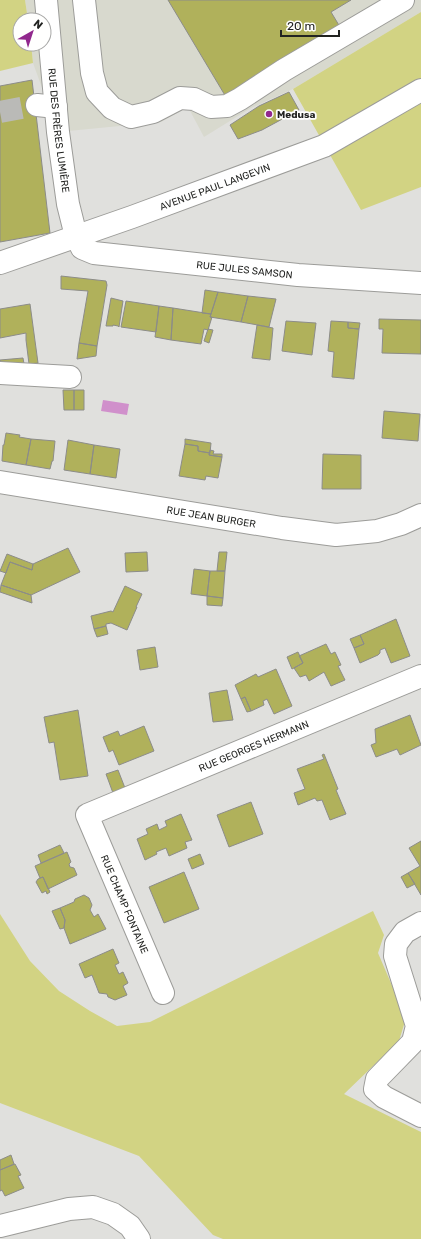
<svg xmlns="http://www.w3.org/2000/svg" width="421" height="1239" viewBox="0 0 421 1239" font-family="Rubik,sans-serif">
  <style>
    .built { fill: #d8d9ce }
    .green { fill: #d2d383 }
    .water { fill: #d090cb }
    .building { fill: #b0b15b; stroke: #8c8c89 }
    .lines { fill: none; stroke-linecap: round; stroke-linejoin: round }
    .minor-tunnel { stroke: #babab7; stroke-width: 22; stroke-dasharray: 22 11; stroke-linecap: butt }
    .minor-casing { stroke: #9c9c99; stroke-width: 24 }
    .major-casing { stroke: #9c9c99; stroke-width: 24 }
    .minor { stroke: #fff; stroke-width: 22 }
    .major { stroke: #fff; stroke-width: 22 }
    .poi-dot { fill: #91288d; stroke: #fffffe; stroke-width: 1.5 }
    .labels { text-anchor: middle; stroke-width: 3.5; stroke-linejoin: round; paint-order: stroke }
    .poi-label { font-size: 10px; font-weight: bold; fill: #222321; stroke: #fffffe; text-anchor: start }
    .street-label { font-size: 10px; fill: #222321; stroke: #fffffe }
  </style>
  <rect width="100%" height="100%" fill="#e0e0dd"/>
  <path class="built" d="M 25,0 L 421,0 L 421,12 L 293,89 L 251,108 L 204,137 L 188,107 L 161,122 L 58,132 L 33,63 L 31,44 L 44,44 L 44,20 L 28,20 Z"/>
  <path class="green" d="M 0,0 L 25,0 L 28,20 L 20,20 L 20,44 L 31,44 L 33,63 L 0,71 Z
    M 421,12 L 421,187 L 361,210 L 293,89 Z
    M 373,911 L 384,935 L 378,953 L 406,1018 L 399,1041 L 344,1094 L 421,1132 L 421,1239 L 223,1239 L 213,1235 L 139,1156 L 0,1103 L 0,914 L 30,961 L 59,991 L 90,1011 L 117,1026 L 150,1022 Z"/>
  <path class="water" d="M 103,400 L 129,404 L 127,415 L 101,411 Z"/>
  <path class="building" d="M 168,0 L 351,0 L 331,12 L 340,27 L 226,97 Z
    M 32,80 L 50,233 L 0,242 L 0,86 Z
    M 289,92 L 299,110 L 262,130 L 238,139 L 230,125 L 259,106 Z
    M 61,276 L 106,281 L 107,285 L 97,346 L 79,343 L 88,291 L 61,289 Z
    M 205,290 L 218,292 L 211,314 L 202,313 Z
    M 218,292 L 248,296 L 241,322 L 210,317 Z
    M 248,296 L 276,299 L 269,327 L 241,322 Z
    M 111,298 L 123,301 L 119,327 L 118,326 L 113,325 L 113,326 L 106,326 Z
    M 126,301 L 159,306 L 156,332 L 121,327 Z
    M 30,304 L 38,363 L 29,364 L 26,340 L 26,333 L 0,338 L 0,309 Z
    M 159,306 L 173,308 L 171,340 L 155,337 Z
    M 173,308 L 211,314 L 210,317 L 212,317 L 208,330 L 204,329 L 201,344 L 171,340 Z
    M 379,319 L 421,320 L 421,354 L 382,353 L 383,329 L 379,329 Z
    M 286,321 L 316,323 L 312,355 L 282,351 Z
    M 331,321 L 348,322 L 348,328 L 359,329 L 354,379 L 332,377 L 334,352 L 328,351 Z
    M 348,322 L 360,323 L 359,329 L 348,328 Z
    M 257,325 L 273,328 L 270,360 L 252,358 Z
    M 208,329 L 213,330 L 209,343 L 204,341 Z
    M 79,343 L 97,346 L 96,356 L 77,359 Z
    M 23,358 L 24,364 L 0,366 L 0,360 Z
    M 63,390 L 74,390 L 74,410 L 64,410 Z
    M 74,390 L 84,390 L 84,410 L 74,410 Z
    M 384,411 L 420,414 L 418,441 L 382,438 Z
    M 6,433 L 20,435 L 19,437 L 31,439 L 26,465 L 2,461 L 3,445 L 4,445 Z
    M 31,439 L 55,441 L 53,461 L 52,461 L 50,469 L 26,465 Z
    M 185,439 L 211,443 L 210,453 L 198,451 L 198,446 L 185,444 Z
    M 68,440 L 94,445 L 90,474 L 64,470 Z
    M 185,444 L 198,446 L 198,451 L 210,453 L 209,455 L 222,457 L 218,478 L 206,476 L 205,480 L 179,476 Z
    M 94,445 L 120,449 L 116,478 L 90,474 Z
    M 210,450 L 214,451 L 213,454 L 222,454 L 222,457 L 209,455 Z
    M 323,454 L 361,455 L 361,489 L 322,489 Z
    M 68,548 L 80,572 L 31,595 L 1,585 L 10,562 L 32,570 L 33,564 Z
    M 147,552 L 148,571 L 126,572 L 125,553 Z
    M 219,552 L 227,552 L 225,571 L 217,571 Z
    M 7,554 L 33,564 L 32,570 L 10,562 L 6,573 L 0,571 Z
    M 194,569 L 210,571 L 207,596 L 191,594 Z
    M 210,571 L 225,571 L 223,598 L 207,596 Z
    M 1,585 L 31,595 L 32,603 L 0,592 Z
    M 125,586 L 142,594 L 136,607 L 137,607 L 127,630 L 111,623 L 106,624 L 106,626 L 94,629 L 91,616 L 111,611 L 113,612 Z
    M 207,596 L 223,598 L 222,606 L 207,605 Z
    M 396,619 L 410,656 L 391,663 L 385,648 L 380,650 L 380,653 L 378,655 L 360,663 L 354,648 L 364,644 L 360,635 Z
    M 106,626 L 108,634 L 97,637 L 94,629 Z
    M 360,635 L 364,644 L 354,648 L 350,639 Z
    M 326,644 L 331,654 L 335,652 L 341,665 L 338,666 L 345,680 L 331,686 L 324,672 L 309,681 L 306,675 L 300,677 L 294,668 L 303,663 L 299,656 Z
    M 155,647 L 158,667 L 140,670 L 137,650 Z
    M 298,652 L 303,663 L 292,669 L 287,657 Z
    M 276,669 L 292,706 L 274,714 L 267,699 L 263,701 L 264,705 L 251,711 L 245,697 L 241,699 L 235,685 L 256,674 L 258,677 Z
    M 227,690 L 233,720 L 213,722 L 209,693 Z
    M 245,697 L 251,711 L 247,712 L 241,699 Z
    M 78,710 L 88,776 L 60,780 L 54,742 L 49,743 L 44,717 Z
    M 410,715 L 421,745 L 400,755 L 397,749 L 376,757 L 371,745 L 376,743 L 375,729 Z
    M 144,726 L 154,751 L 119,765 L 113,750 L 109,752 L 103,737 L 118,731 L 120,736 Z
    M 324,754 L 338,789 L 336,790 L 346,814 L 330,820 L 322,800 L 317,801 L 315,798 L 298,805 L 294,793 L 305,789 L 297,769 L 324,759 L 322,755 Z
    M 118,770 L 125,788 L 113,793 L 106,774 Z
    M 251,802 L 263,834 L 229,847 L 217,815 Z
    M 181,814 L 192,840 L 185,842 L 187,848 L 169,856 L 166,848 L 156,852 L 157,854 L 145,860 L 137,839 L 148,834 L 146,829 L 157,824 L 159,830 L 167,826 L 165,821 Z
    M 421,841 L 421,895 L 408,873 L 420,866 L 409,848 Z
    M 60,845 L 64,853 L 41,863 L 38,855 Z
    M 67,852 L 71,862 L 69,864 L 70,867 L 74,868 L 77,875 L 48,889 L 43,877 L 40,878 L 35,866 Z
    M 200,854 L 204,864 L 192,869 L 188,859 Z
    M 184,872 L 199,909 L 164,923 L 149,887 Z
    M 408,873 L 415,884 L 407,888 L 401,877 Z
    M 43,877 L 50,892 L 47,894 L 46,891 L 42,893 L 36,882 L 38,879 Z
    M 84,895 L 89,898 L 92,905 L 90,910 L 94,917 L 98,914 L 106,929 L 70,944 L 64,928 L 65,920 L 60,908 L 74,902 L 75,899 Z
    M 60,908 L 65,920 L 64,928 L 60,929 L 52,911 Z
    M 113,949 L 119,963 L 115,965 L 119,974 L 123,972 L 128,983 L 123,986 L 127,995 L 115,1000 L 108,997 L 107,994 L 99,993 L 92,975 L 85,978 L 79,964 Z
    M 11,1155 L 14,1164 L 0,1170 L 0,1160 Z
    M 15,1164 L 21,1175 L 18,1176 L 24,1188 L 5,1196 L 2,1190 L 0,1191 L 0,1170 Z"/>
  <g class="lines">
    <path class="minor-tunnel" d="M 0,112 L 37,105"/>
    <defs>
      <g id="minor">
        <path id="s1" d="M 46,0 L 58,132 L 68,204 L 76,236 L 82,248 L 94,253 L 298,275 L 421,283"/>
        <path d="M 84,0 L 92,73 L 97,92 L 112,108 L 131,117 L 153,112 L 180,98 L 194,99 L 211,107 L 227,106 L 240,99 L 284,70 L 403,0"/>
        <path d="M 37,105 L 56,107"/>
        <path d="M 0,373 L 70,377"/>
        <path d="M 421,923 L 405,932 L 396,944 L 395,956 L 417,1026 L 413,1042 L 377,1079 L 375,1089 L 384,1097 L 421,1116"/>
        <path id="s2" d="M 163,993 L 87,815 L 421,676"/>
        <path d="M 0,1226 L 69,1209 L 93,1207 L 113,1214 L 130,1226 L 139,1239"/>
      </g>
      <g id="major">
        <path id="s3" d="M 0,263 L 132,217 L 324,146 L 421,90"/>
        <path id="s4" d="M 0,482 L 282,528 L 336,535 L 377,531 L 401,524 L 421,515"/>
      </g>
    </defs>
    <use href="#minor" class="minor-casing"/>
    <use href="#major" class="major-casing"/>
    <use href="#minor" class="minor"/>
    <use href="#major" class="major"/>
  </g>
  <circle class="poi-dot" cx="269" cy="114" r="4"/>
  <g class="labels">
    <g class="poi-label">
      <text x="277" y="118">Medusa</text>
    </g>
    <g class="street-label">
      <text dy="4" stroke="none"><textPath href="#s1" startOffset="131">RUE DES FRÈRES LUMIÈRE</textPath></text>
      <text dy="4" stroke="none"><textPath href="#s3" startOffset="228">AVENUE PAUL LANGEVIN</textPath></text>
      <text dy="4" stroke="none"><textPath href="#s1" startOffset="416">RUE JULES SAMSON</textPath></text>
      <text dy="4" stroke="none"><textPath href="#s4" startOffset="214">RUE JEAN BURGER</textPath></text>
      <text dy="4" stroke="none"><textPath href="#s2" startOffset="374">RUE GEORGES HERMANN</textPath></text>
      <text transform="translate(125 904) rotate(67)" y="4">RUE CHAMP FONTAINE</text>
    </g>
  </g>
  <g transform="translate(32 32) rotate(39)"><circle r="19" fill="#fffffe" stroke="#a7a7a6"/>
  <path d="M0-3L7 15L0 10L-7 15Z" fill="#91288d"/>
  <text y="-6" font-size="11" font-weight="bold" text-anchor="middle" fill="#222321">N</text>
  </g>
  <path d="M281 30v6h58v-6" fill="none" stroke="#222321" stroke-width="2"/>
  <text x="287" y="30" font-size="12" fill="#222321" stroke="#fffffe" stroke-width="3" paint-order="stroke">20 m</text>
</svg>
